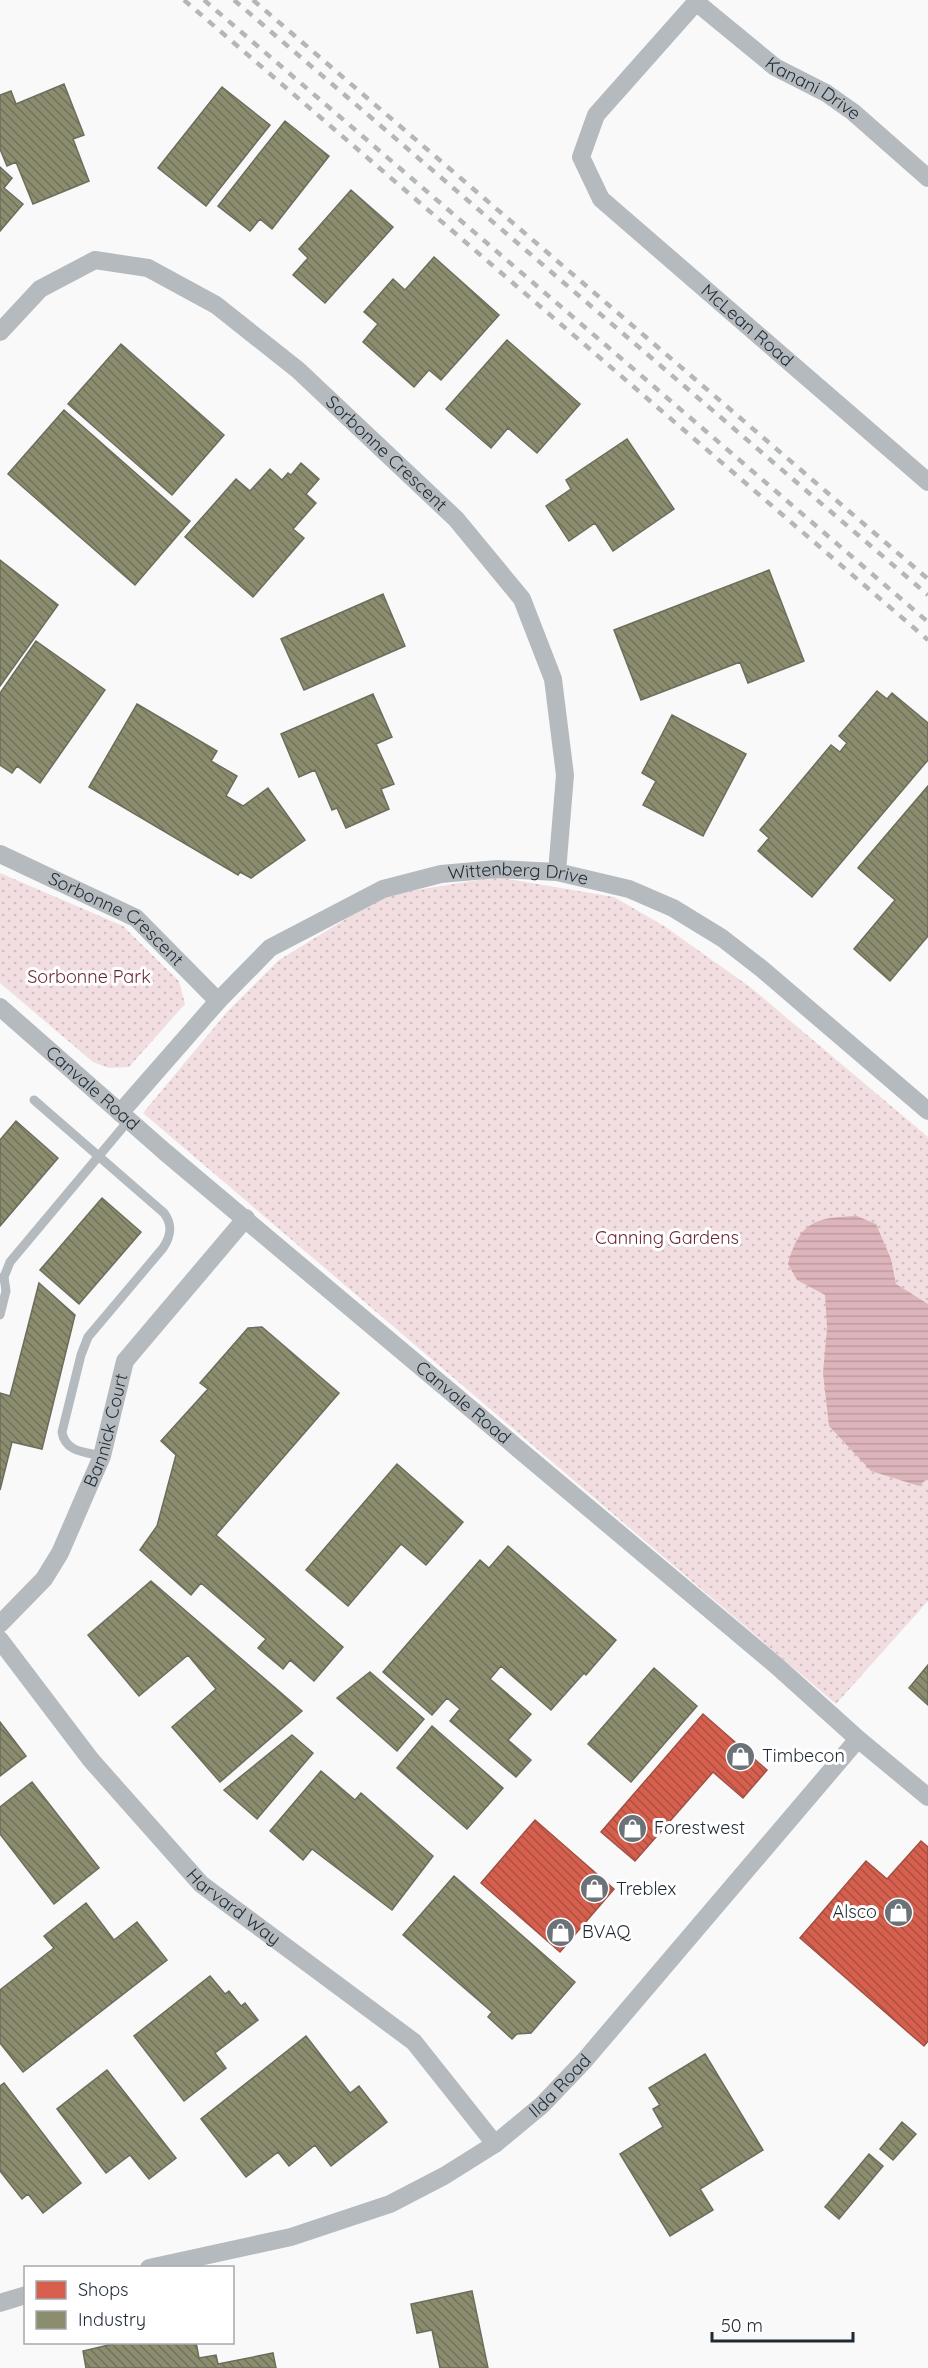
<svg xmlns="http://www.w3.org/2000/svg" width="928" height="2368" viewBox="0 0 928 2368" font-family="Quicksand,sans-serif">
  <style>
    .park { fill: url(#park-dots) }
    .water { fill: url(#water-rules) }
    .shops { fill: url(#shops-back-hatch); stroke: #9f5045; stroke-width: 1.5 }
    .industry { fill: url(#industry-back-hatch); stroke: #6b6e5c; stroke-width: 1.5 }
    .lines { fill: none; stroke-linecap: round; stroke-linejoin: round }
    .service { stroke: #b5babf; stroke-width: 9 }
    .minor { stroke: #b5babf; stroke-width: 18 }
    .rail { stroke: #b3b7ba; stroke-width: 4.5; stroke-dasharray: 8 8; stroke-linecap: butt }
    .labels { text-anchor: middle; stroke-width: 6; stroke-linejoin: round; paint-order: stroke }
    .street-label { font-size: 18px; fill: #1f2933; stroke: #fff }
    .park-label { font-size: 18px; fill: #6c2735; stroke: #fff }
    .poi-label { font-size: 18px; fill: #1f2933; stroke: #fff; text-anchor: start }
  </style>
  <defs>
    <pattern id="park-dots" width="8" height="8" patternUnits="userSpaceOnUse" patternTransform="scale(1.5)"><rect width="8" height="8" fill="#f2dee0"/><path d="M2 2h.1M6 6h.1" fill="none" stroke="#cfbec1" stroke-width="1.8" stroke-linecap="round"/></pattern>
    <pattern id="water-rules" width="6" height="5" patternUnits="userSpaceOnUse" patternTransform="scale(1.5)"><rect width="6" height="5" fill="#dcb4b9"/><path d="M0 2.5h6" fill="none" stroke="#bc9ba0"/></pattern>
    <pattern id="shops-back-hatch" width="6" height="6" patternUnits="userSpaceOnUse" patternTransform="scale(1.5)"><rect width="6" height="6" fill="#d6604d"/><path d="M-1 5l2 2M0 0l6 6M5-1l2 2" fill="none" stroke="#ad4f41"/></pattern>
    <pattern id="industry-back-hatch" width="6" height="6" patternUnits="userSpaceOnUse" patternTransform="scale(1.5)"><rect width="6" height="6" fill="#8c8c6e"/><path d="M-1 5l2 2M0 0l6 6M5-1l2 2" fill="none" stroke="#72725b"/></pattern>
  </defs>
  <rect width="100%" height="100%" fill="#f9f9f9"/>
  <path class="park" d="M 0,873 L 123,926 L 179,981 L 185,1004 L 129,1067 L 109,1068 L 93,1062 L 0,983 Z
    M 497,877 L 614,897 L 664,926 L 750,987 L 928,1137 L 928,1601 L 836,1704 L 143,1113 L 227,1012 L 279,960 L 385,895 Z"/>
  <path class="water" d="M 857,1216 L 876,1224 L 891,1259 L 896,1284 L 928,1304 L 928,1478 L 919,1486 L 871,1471 L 829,1426 L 823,1373 L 827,1328 L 825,1295 L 797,1280 L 788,1264 C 799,1222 816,1217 857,1216 Z"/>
  <path class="shops" d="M 703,1714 L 767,1770 L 743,1798 L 713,1772 L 635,1861 L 601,1832 Z
    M 535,1820 L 614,1889 L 560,1952 L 481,1883 Z
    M 921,1841 L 928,1847 L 928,2041 L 924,2046 L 800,1938 L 866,1861 L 887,1879 Z"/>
  <path class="industry" d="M 64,84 L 84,135 L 73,139 L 89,181 L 33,204 L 16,162 L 7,166 L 0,149 L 0,95 L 11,91 L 16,104 Z
    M 222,87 L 270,125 L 206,206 L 158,168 Z
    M 285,121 L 329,156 L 272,229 L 260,219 L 250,231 L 218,206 Z
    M 0,167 L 12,178 L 4,188 L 23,204 L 0,231 Z
    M 351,190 L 393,227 L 325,303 L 293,275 L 308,258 L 299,249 Z
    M 434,257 L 499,315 L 441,380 L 429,370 L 414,387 L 363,342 L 378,324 L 364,312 L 393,279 L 405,290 Z
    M 507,340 L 580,404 L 537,453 L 508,428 L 491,448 L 446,409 Z
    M 121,344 L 224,435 L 172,495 L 68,404 Z
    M 64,410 L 190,521 L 135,585 L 8,474 Z
    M 627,439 L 674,509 L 613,551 L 595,523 L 569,541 L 546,506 L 571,489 L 566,480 Z
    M 301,463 L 319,479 L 306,494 L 316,503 L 293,529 L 304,538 L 253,597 L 185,537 L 236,479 L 250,491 L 270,469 L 282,480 L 288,473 L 291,475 Z
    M 0,560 L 58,605 L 0,686 Z
    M 769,570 L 804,661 L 748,683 L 740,662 L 641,700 L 614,630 Z
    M 383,594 L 405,646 L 304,690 L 281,639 Z
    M 36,641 L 105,690 L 40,783 L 17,766 L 12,773 L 0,765 L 0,693 Z
    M 877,691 L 887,699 L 892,693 L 928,723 L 928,760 L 812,897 L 758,851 L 769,838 L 760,830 L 831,745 L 840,752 L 847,743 L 839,736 Z
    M 373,694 L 392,737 L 376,744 L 394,784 L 381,789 L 389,809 L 346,828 L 337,808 L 332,810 L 315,770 L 299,777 L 281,734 Z
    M 137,704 L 217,751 L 211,761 L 237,776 L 226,796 L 243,806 L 268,788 L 305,840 L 251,878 L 240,872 L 238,875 L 89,787 Z
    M 672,715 L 746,754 L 703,836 L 643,805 L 656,781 L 642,773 Z
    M 928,786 L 928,936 L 890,981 L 854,949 L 895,900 L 858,868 Z
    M 16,1121 L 58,1158 L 0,1226 L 0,1140 Z
    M 102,1198 L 141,1232 L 79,1304 L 40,1270 Z
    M 39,1283 L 75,1315 L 42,1449 L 12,1442 L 0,1490 L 0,1393 L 10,1396 Z
    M 262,1327 L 339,1393 L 216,1535 L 343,1647 L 314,1681 L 290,1660 L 283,1669 L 258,1648 L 266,1639 L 201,1583 L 191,1595 L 140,1550 L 157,1526 L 176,1455 L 161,1441 L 208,1389 L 200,1383 L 248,1328 Z
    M 397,1464 L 463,1522 L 426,1565 L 401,1544 L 348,1606 L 306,1570 Z
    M 508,1546 L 616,1640 L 586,1675 L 584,1673 L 551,1710 L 501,1666 L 490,1679 L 531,1714 L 508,1740 L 531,1760 L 516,1777 L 450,1721 L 460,1709 L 447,1698 L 432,1715 L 383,1672 L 480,1560 L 489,1568 Z
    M 151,1581 L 302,1711 L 220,1782 L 172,1727 L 216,1689 L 188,1655 L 139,1696 L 88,1635 Z
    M 928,1665 L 928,1705 L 909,1688 Z
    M 654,1668 L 697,1706 L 631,1782 L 588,1744 Z
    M 370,1672 L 424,1719 L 397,1751 L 337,1698 Z
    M 0,1722 L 26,1756 L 0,1776 Z
    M 432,1726 L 503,1788 L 467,1829 L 397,1768 Z
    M 292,1735 L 313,1753 L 257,1819 L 224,1790 Z
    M 321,1771 L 355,1800 L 361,1793 L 433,1856 L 392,1910 L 312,1849 L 303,1860 L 270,1831 Z
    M 32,1782 L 99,1868 L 54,1904 L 0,1834 L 0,1807 Z
    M 454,1876 L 575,1982 L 531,2033 L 517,2034 L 512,2039 L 488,2017 L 492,2012 L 403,1935 Z
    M 86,1903 L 114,1940 L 137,1922 L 167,1960 L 23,2072 L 0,2043 L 0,1990 L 54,1948 L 44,1936 Z
    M 210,1976 L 225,1994 L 229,1991 L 241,2006 L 245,2003 L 258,2020 L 215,2053 L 226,2068 L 184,2101 L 134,2036 Z
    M 306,2036 L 350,2093 L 359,2086 L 387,2122 L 331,2166 L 315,2145 L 289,2166 L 278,2152 L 246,2177 L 201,2119 Z
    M 705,2054 L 763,2150 L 700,2189 L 713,2210 L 670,2236 L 620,2154 L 663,2127 L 653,2109 L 660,2105 L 649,2088 Z
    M 107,2070 L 176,2158 L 149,2179 L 130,2155 L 106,2173 L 57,2109 Z
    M 4,2083 L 81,2183 L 43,2213 L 28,2194 L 22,2199 L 0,2171 L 0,2086 Z
    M 902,2122 L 916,2134 L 893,2160 L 880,2149 Z
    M 869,2154 L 883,2166 L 839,2219 L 825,2207 Z
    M 472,2291 L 488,2368 L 440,2368 L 432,2330 L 417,2333 L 411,2304 Z
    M 121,2342 L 196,2342 L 199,2358 L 216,2355 L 218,2364 L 273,2353 L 276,2368 L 86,2368 L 83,2351 Z"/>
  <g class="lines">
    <path class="service" d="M 34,1100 L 164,1213 C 173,1225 171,1236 163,1248 L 88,1337 L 81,1355 L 62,1432 C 65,1452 85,1452 102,1456
      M 0,1278 L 4,1277 L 10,1262 L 129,1120
      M 0,1315 L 6,1291 L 4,1277"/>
    <g class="minor">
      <path id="s1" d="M 698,0 L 596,115 L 581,157 L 601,199 L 928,482"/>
      <path id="s2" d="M 696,2 L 775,67 L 826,93 L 853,112 L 928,178"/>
      <path id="s3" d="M 0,332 L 40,289 L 95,260 L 148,268 L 216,305 L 298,370 L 456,519 L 522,599 L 553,679 L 565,775 L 557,872"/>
      <path id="s4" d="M 0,854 L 136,918 L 218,1001"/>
      <path id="s5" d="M 0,1007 L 165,1152 L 778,1667 L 858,1739 L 928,1797"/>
      <path id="s6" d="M 120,1113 L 218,1001 L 270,948 L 383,889 L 441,874 L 497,869 L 557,872 L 629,889 L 673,908 L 722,938 L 762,969 L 928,1111"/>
      <path id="s7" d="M 0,1624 L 44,1579 L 60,1553 L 102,1456 L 125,1361 L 246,1218"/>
      <path id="s8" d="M 0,1640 L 91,1760 L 201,1884 L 414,2042 L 495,2144"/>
      <path id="s9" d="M 149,2268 L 291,2237 L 390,2204 L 444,2176 L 495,2144 L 542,2105 L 584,2061 L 858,1739"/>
      <path d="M 0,2303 L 26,2295"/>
    </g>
    <path class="rail" d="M 184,0 L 928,640
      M 204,0 L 928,622
      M 234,0 L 928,595
      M 253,0 L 928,579"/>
  </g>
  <defs>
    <symbol id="shop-disc" viewBox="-11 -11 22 22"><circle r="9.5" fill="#6b7278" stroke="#fff"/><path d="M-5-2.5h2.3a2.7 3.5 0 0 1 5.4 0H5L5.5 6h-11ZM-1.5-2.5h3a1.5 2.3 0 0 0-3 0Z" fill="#fff"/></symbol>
  </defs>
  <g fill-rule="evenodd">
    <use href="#shop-disc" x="724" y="1740" width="33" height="33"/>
    <use href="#shop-disc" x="616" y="1812" width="33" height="33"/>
    <use href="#shop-disc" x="578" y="1872" width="33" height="33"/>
    <use href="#shop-disc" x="882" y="1896" width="33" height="33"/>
    <use href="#shop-disc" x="544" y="1916" width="33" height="33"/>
  </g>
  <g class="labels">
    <g class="street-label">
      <text dy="6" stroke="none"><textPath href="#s2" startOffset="146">Kanani Drive</textPath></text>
      <text dy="6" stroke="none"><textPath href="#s1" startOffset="438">McLean Road</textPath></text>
      <text dy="6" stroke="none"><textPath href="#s3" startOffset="478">Sorbonne Crescent</textPath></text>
      <text dy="6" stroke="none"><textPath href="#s6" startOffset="488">Wittenberg Drive</textPath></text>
      <text dy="6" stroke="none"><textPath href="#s4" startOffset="134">Sorbonne Crescent</textPath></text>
      <text dy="6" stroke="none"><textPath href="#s5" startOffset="123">Canvale Road</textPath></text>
      <text dy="6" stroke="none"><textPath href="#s5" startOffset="609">Canvale Road</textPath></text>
      <text dy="6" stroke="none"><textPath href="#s7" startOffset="225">Bannick Court</textPath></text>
      <text dy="6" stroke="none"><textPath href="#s8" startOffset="356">Harvard Way</textPath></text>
      <text dy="6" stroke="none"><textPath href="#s9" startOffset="458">Ilda Road</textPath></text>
    </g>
    <g class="park-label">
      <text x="89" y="983">Sorbonne Park</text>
      <text x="667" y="1244">Canning Gardens</text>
    </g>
    <g class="poi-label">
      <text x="762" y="1762">Timbecon</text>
      <text x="654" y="1834">Forestwest</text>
      <text x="616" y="1895">Treblex</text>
      <text x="877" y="1918" text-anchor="end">Alsco</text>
      <text x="582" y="1938">BVAQ</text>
    </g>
  </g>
  <rect x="24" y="2266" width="210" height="78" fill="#ffffff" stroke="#a5a9ad" stroke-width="1.5"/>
  <rect x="36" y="2281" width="30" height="18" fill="#d6604d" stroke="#a5a9ad" stroke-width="1.5"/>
  <text x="78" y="2296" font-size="18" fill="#1f2933">Shops</text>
  <rect x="36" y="2311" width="30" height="18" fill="#8c8c6e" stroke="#a5a9ad" stroke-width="1.5"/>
  <text x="78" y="2326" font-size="18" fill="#1f2933">Industry</text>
  <path d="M712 2332v9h141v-9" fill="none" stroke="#1f2933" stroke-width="3"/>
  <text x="721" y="2332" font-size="18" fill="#1f2933" stroke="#ffffff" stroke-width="4.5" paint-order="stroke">50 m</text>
</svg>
